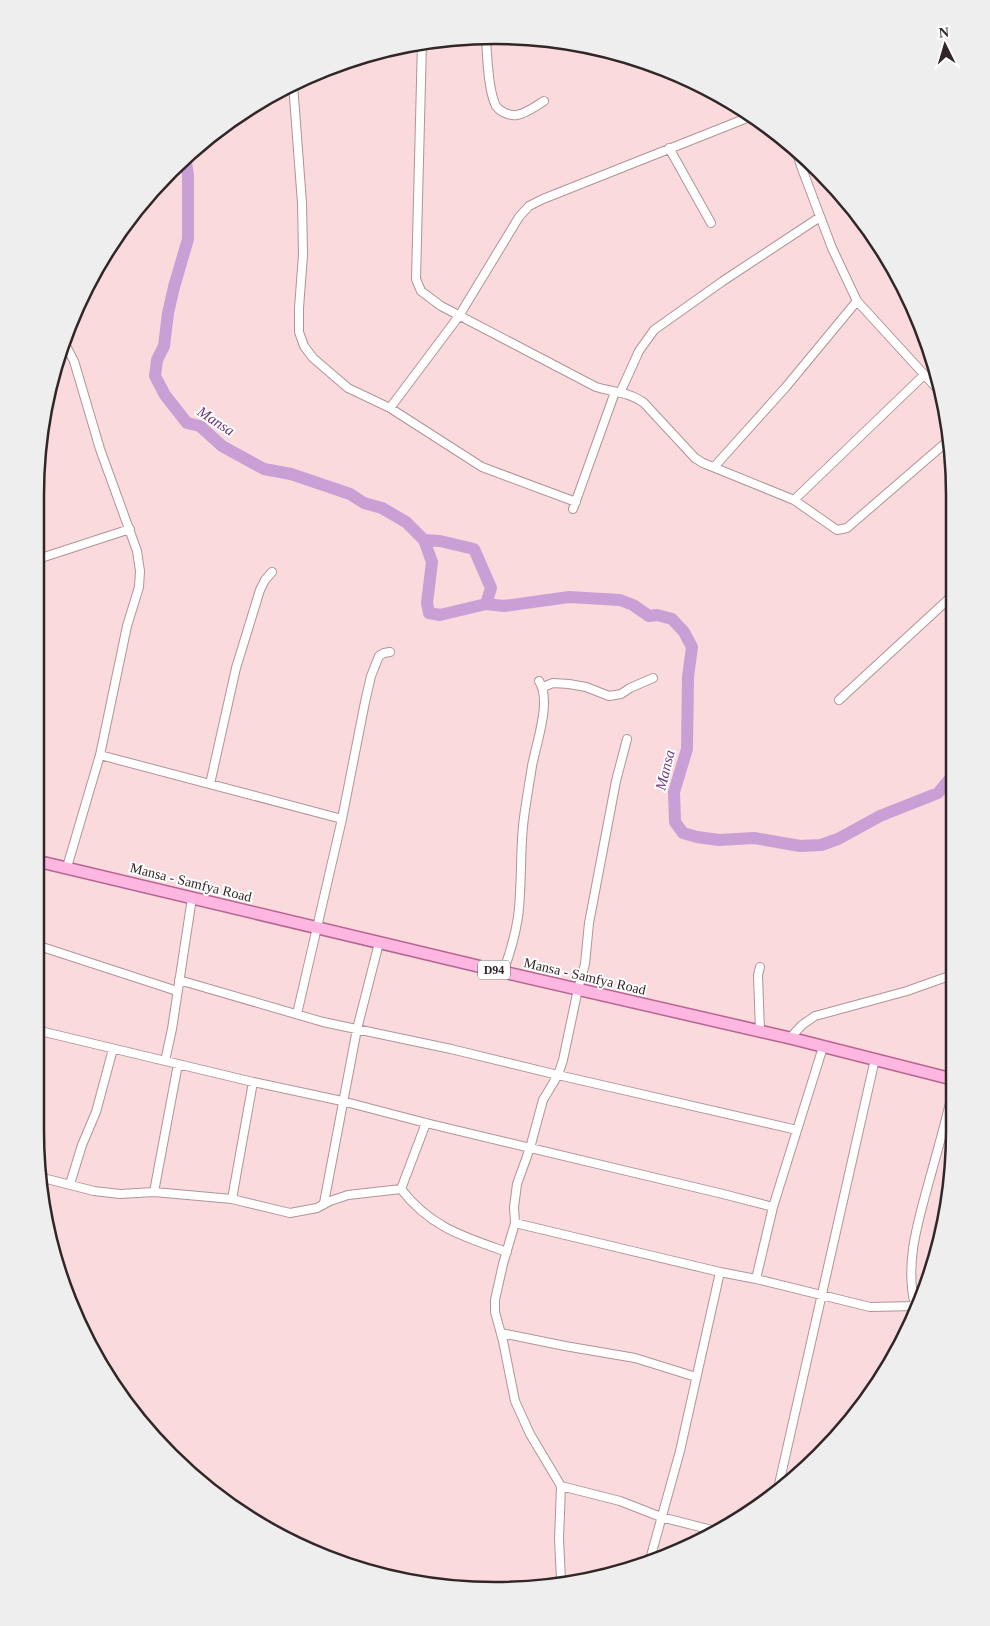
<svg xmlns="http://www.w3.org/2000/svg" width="990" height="1626" viewBox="0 0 990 1626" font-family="Georgia,serif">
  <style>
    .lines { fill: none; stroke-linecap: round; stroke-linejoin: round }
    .river { stroke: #c99fd5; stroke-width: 12 }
    .street-casing { stroke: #b19497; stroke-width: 10 }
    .primary-casing { stroke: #b66593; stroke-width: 14 }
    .street { stroke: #fff; stroke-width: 8 }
    .primary { stroke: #feb7e1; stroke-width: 11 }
    .labels { text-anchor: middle; stroke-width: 4; stroke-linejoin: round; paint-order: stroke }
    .shield { fill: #fff; stroke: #706868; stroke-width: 1 }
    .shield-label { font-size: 12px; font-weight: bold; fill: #322728 }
    .street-label { font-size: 14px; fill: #322728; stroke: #fff }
    .water-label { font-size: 15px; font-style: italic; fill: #6e397b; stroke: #fff }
    .rim { fill: none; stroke: #322728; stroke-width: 2.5 }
  </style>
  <rect width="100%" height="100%" fill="#fadadd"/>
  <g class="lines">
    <path class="river" d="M 185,156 L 188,175 L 188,239 L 174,287 L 168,313 L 164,346 L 157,360 L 155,376 L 165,395 L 187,423 L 200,426 L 222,446 L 264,469 L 291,474 L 350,494 L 364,503 L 382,508 L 406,522 L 424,540 L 432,562 L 427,603 L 429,613 L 440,615 L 486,604 L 504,606 L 569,597 L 620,600 L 633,605 L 649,616 L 657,615 L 672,619 L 684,632 L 692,647 L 688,677 L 687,749 L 674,792 L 675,822 L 683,833 L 697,837 L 719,840 L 754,838 L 800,846 L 821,845 L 838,839 L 880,816 L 938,793 L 953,775
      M 424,540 L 440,541 L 474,549 L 491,588 L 486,604"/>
    <defs>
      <path id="street" d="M 486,37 C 487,55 488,91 496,106 C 500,112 510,116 517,115 C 527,113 536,106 544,101
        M 422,42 L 416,279 L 421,291 L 441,306 L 596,387 C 612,392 630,392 644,403 L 695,458 L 703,463 L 794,500 L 837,530 L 847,528 L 950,439
        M 293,84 L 302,203 L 303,255 L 299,308 L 299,332 L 304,346 L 313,358 L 348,388 L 390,408 L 482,467 L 576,502
        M 669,148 L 711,223
        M 796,150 L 801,166 L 832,248 L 857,301 L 942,394
        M 64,342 L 74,361 L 100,449 L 137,551 L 140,571 L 139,587 L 127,626 L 100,755 L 67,867
        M 620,393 L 639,351 L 654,330 L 723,281 L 820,217
        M 390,408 L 459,316 L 519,217 L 529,206 L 543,199 L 752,116
        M 714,467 L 785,388 L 857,301
        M 794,500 L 924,375
        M 573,509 L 615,392
        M 38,559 L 130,529
        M 543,687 L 553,683 L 569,684 L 586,687 L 609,696 L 621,694 L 630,688 L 653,678
        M 839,700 L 953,595
        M 100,755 L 342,819
        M 210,784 L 236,668 L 260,590 L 265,580 L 272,572
        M 36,945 L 177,991
        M 760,967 L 758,975 L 760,1031
        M 503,972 C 510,954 515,936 518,917 C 522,887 520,856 523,826 C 525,806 529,786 532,766 C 536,744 552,701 539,681
        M 179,980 L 323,1022 L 451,1049 L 558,1075 L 797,1130
        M 297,1014 L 342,819 L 365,702 L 371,676 L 379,656 L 384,653 L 390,652
        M 36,1030 L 253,1082 L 342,1101 L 426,1123 L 723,1194 L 773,1207
        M 790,1038 L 802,1025 L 815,1016 L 907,991 L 952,975
        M 165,1061 L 172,1029 L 192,898
        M 43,1178 L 94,1191 L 120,1194 L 154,1192 L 232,1199 L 290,1213 L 317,1208 L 330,1201 L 348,1195 L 401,1189
        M 70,1184 L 82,1145 L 96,1112 L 113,1049
        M 401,1189 C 430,1227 464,1237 507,1252
        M 401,1189 L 426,1123
        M 154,1192 L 178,1064
        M 232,1199 L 253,1082
        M 324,1203 L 357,1029 L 379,943
        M 515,1223 L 720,1272
        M 756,1279 L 773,1207 L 823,1047
        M 501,1333 L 565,1346 L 635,1358 L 696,1377
        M 561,1486 L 620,1501 L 661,1517 L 712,1530
        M 777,1493 L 875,1059
        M 649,1563 L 680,1451 L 720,1272 L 756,1279 L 870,1307 L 915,1306 C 905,1264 917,1225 928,1185 C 936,1156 944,1128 951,1099
        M 561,1580 L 559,1539 L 561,1486 L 530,1434 L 515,1401 L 503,1341 L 495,1312 L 495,1300 L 503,1264 L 515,1223 L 514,1207 L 517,1184 L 530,1148 L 543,1100 L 558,1075 L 563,1060 L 578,989 L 585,964 L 589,923 L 616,781 L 627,739"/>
      <path id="primary" d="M 37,861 L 503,972 L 790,1038 L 952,1079"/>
    </defs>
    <use href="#street" class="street-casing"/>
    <use href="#primary" class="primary-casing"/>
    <use href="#street" class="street"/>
    <use href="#primary" class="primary"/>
  </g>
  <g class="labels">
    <rect class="shield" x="478" y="960.5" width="32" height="19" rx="4"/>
    <g class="shield-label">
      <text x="494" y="974">D94</text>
    </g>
    <g class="street-label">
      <text transform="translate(191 882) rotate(14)" y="5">Mansa - Samfya Road</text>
      <text transform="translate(585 976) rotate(13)" y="5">Mansa - Samfya Road</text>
    </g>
    <g class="water-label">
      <text transform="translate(216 421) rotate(33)" y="5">Mansa</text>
      <text transform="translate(665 770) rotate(-76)" y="5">Mansa</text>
    </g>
  </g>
  <path d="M0 0H990V1626H0ZM495 44H495A451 451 0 0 1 946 495V1131A451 451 0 0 1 495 1582H495A451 451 0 0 1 44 1131V495A451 451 0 0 1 495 44Z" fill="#efeeee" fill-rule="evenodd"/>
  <path class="rim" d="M495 44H495A451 451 0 0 1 946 495V1131A451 451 0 0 1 495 1582H495A451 451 0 0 1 44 1131V495A451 451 0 0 1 495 44Z"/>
  <g transform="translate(945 45) rotate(355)" stroke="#ffffff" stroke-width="4" paint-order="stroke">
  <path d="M0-4L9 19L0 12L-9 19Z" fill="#322728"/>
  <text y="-8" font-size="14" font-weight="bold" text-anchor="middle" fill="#322728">N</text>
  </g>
</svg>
